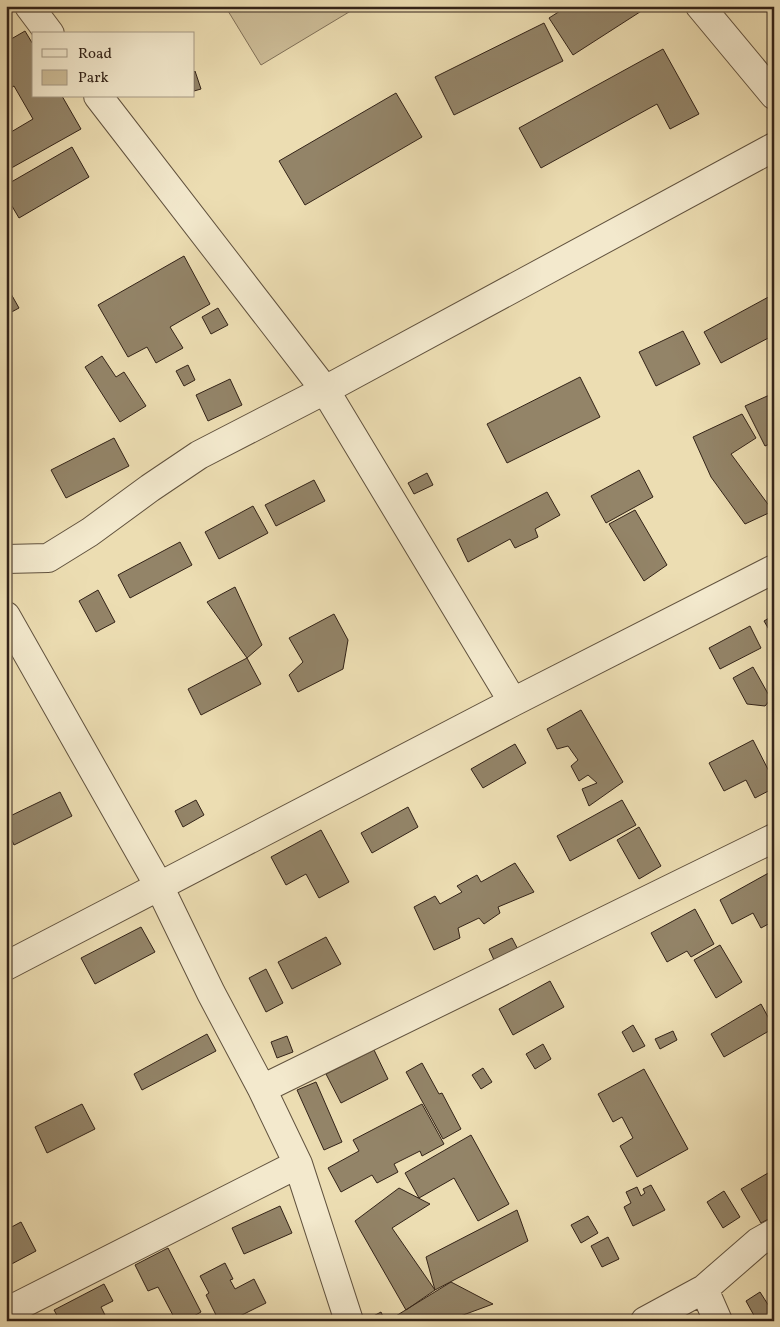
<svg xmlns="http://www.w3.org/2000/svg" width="780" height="1327" viewBox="0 0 780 1327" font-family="Vollkorn,serif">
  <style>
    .green { fill: #cdbd98; stroke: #807058 }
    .building { fill: #938468; stroke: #332318 }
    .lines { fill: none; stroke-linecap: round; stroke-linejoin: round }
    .minor-casing { stroke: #61523e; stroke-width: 30 }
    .minor { stroke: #f3e9cd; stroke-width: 28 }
  </style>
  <rect width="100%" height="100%" fill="#ecddb2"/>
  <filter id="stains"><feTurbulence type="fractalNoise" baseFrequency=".004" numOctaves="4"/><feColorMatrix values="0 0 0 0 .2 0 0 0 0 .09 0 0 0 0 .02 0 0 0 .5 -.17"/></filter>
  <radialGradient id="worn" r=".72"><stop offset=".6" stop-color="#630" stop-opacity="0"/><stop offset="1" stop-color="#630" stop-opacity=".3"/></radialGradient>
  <path class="green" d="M 225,6 L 359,6 L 261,65 Z"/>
  <path class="building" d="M 568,6 L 640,6 L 643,10 L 573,55 L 549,18 Z
    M 544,23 L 563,61 L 454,115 L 435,77 Z
    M 25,31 L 34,46 L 34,96 L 62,96 L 81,129 L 6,171 L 6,135 L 33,119 L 14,86 L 7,90 L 6,88 L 6,42 Z
    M 663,49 L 699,114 L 670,129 L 657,104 L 541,168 L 519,128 Z
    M 195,71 L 201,89 L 194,91 L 194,72 Z
    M 396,93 L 422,137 L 305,205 L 279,161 Z
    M 72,147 L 89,177 L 19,218 L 6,196 L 6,185 Z
    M 184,256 L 210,304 L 170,327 L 183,348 L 156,363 L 147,347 L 128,357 L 98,305 Z
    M 6,285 L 19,308 L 6,315 Z
    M 774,294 L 774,335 L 721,363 L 704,332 Z
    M 218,308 L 228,325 L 211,334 L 202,317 Z
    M 683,331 L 700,364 L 656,386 L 639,352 Z
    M 102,356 L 116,377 L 124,372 L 146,406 L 120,422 L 85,367 Z
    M 188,365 L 195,380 L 184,386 L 176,371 Z
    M 580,377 L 600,417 L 507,463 L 487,424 Z
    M 230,379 L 242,405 L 208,421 L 196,395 Z
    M 774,393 L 774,442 L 765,446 L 745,406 Z
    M 742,414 L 756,438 L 731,454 L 773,511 L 745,524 L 711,477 L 693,437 Z
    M 114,438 L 129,466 L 66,498 L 51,470 Z
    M 639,470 L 653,497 L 606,523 L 591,496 Z
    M 427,473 L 433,485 L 414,494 L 408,483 Z
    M 314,480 L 325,501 L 276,526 L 265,505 Z
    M 547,492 L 560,515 L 535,529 L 538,537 L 515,548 L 510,539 L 468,562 L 457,539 Z
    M 253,506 L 268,533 L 219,559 L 205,532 Z
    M 635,510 L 667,565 L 644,581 L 609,524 Z
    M 180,542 L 192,565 L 130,598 L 118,575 Z
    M 235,587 L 262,645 L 247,658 L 207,602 Z
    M 98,590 L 115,622 L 96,632 L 79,601 Z
    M 334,614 L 348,640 L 343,669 L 298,692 L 289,675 L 303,662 L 289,638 Z
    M 774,615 L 774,638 L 764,621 Z
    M 750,626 L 761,648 L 720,669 L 709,648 Z
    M 247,658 L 261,684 L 201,715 L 188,689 Z
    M 753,667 L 771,699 L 765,706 L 747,704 L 733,678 Z
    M 581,710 L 623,782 L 589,806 L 582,789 L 597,783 L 588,775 L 579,781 L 571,766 L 578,760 L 568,746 L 557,749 L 547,729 Z
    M 753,740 L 774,781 L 774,788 L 755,798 L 746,780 L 724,791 L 709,763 Z
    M 515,744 L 526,763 L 483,788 L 471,769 Z
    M 60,792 L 72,816 L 14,845 L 6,828 L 6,818 Z
    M 196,800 L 204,815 L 183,827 L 175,811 Z
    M 622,800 L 636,825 L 570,861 L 557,836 Z
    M 408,807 L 418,827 L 372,853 L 361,833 Z
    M 639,827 L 661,866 L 639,879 L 617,840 Z
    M 321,830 L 349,882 L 319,898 L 306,874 L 286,885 L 271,857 Z
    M 515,863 L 534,892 L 498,907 L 500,913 L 484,924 L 479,918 L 458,928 L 460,938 L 434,950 L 414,907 L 435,896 L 440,904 L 462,892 L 457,886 L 477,875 L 481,882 Z
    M 774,870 L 774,921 L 761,928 L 753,913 L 732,924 L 720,900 Z
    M 695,909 L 714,944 L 691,957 L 687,951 L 667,962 L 651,933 Z
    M 141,927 L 155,952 L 95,984 L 81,958 Z
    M 326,937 L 341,964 L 292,989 L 278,962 Z
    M 512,938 L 523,959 L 499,971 L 489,949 Z
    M 720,945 L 742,982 L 716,998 L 694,960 Z
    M 266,969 L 283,1003 L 266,1012 L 249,978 Z
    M 550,981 L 564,1007 L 513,1035 L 499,1009 Z
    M 761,1004 L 774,1028 L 724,1057 L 711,1034 Z
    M 633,1025 L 645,1046 L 633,1052 L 622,1032 Z
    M 673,1031 L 677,1040 L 660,1049 L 655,1039 Z
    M 207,1034 L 216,1051 L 142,1090 L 134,1074 Z
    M 287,1036 L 293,1052 L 277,1058 L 271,1042 Z
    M 543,1044 L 551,1059 L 535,1069 L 526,1054 Z
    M 374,1050 L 388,1079 L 341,1103 L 326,1074 Z
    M 422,1063 L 439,1094 L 442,1093 L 461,1129 L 443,1139 L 406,1072 Z
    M 483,1068 L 492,1082 L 481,1089 L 472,1075 Z
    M 644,1069 L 688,1149 L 637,1177 L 620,1146 L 633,1138 L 622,1117 L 613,1122 L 598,1094 Z
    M 316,1082 L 342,1142 L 324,1150 L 297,1090 Z
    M 82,1104 L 95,1129 L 47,1153 L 35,1127 Z
    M 422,1104 L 444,1144 L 422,1156 L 420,1151 L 394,1164 L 398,1172 L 377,1183 L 372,1175 L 341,1192 L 328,1168 L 359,1151 L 353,1140 Z
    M 471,1135 L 509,1204 L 478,1221 L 454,1178 L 419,1198 L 405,1173 Z
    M 768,1173 L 774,1183 L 774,1216 L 761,1223 L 741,1189 Z
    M 651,1185 L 665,1210 L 633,1226 L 624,1207 L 631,1203 L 626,1192 L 637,1187 L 641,1196 L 645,1193 L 643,1189 Z
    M 399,1188 L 430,1204 L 392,1228 L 435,1290 L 406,1310 L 355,1221 Z
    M 724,1191 L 740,1217 L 723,1228 L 707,1202 Z
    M 280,1206 L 292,1233 L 244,1254 L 232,1228 Z
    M 517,1210 L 528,1241 L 435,1290 L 426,1257 Z
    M 588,1216 L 598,1233 L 581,1243 L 571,1225 Z
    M 21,1222 L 36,1251 L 6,1267 L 6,1230 Z
    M 608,1237 L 619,1259 L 602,1267 L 591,1246 Z
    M 168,1248 L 201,1312 L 185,1321 L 176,1321 L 158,1287 L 148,1291 L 135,1265 Z
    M 225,1263 L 233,1279 L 230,1280 L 235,1289 L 254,1279 L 266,1303 L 230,1321 L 219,1321 L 206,1295 L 209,1293 L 200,1276 Z
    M 451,1282 L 493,1304 L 447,1321 L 391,1321 L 391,1319 Z
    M 104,1284 L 113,1301 L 101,1307 L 108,1321 L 60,1321 L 54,1310 Z
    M 760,1292 L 774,1314 L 774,1318 L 769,1321 L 757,1321 L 746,1301 Z
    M 381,1312 L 385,1321 L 364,1321 Z"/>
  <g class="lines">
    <defs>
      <path id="minor" d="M 29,6 L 50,34
        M 700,6 L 774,95
        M 98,96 L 325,390 L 513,702
        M 6,559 L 48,558 L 90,532 L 150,488 L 199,455 L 325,390 L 774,147
        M 6,616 L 159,886 L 211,993 L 262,1089 L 298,1164 L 349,1321
        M 6,966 L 513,702 L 774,569
        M 262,1089 L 774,838
        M 704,1289 L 718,1321
        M 6,1312 L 298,1164
        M 645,1321 L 704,1289 L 758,1242 L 774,1233"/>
    </defs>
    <use href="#minor" class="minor-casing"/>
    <use href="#minor" class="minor"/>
  </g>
  <rect width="780" height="1327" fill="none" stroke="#ecddb2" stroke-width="25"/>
  <rect x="8" y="8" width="765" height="1312" fill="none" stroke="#332318" stroke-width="2.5"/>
  <rect x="12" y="12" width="755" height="1302" fill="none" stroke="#332318"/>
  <rect x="32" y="32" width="162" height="65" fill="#f3e9cd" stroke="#a69a85"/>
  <rect x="42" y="49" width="25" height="8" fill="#f3e9cd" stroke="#a69a85"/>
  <text x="78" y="58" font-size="15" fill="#332318">Road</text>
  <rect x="42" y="70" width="25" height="15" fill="#cdbd98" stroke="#a69a85"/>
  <text x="78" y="82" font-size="15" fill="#332318">Park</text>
  <rect width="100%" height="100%" filter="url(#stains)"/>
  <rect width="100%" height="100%" fill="url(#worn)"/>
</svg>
